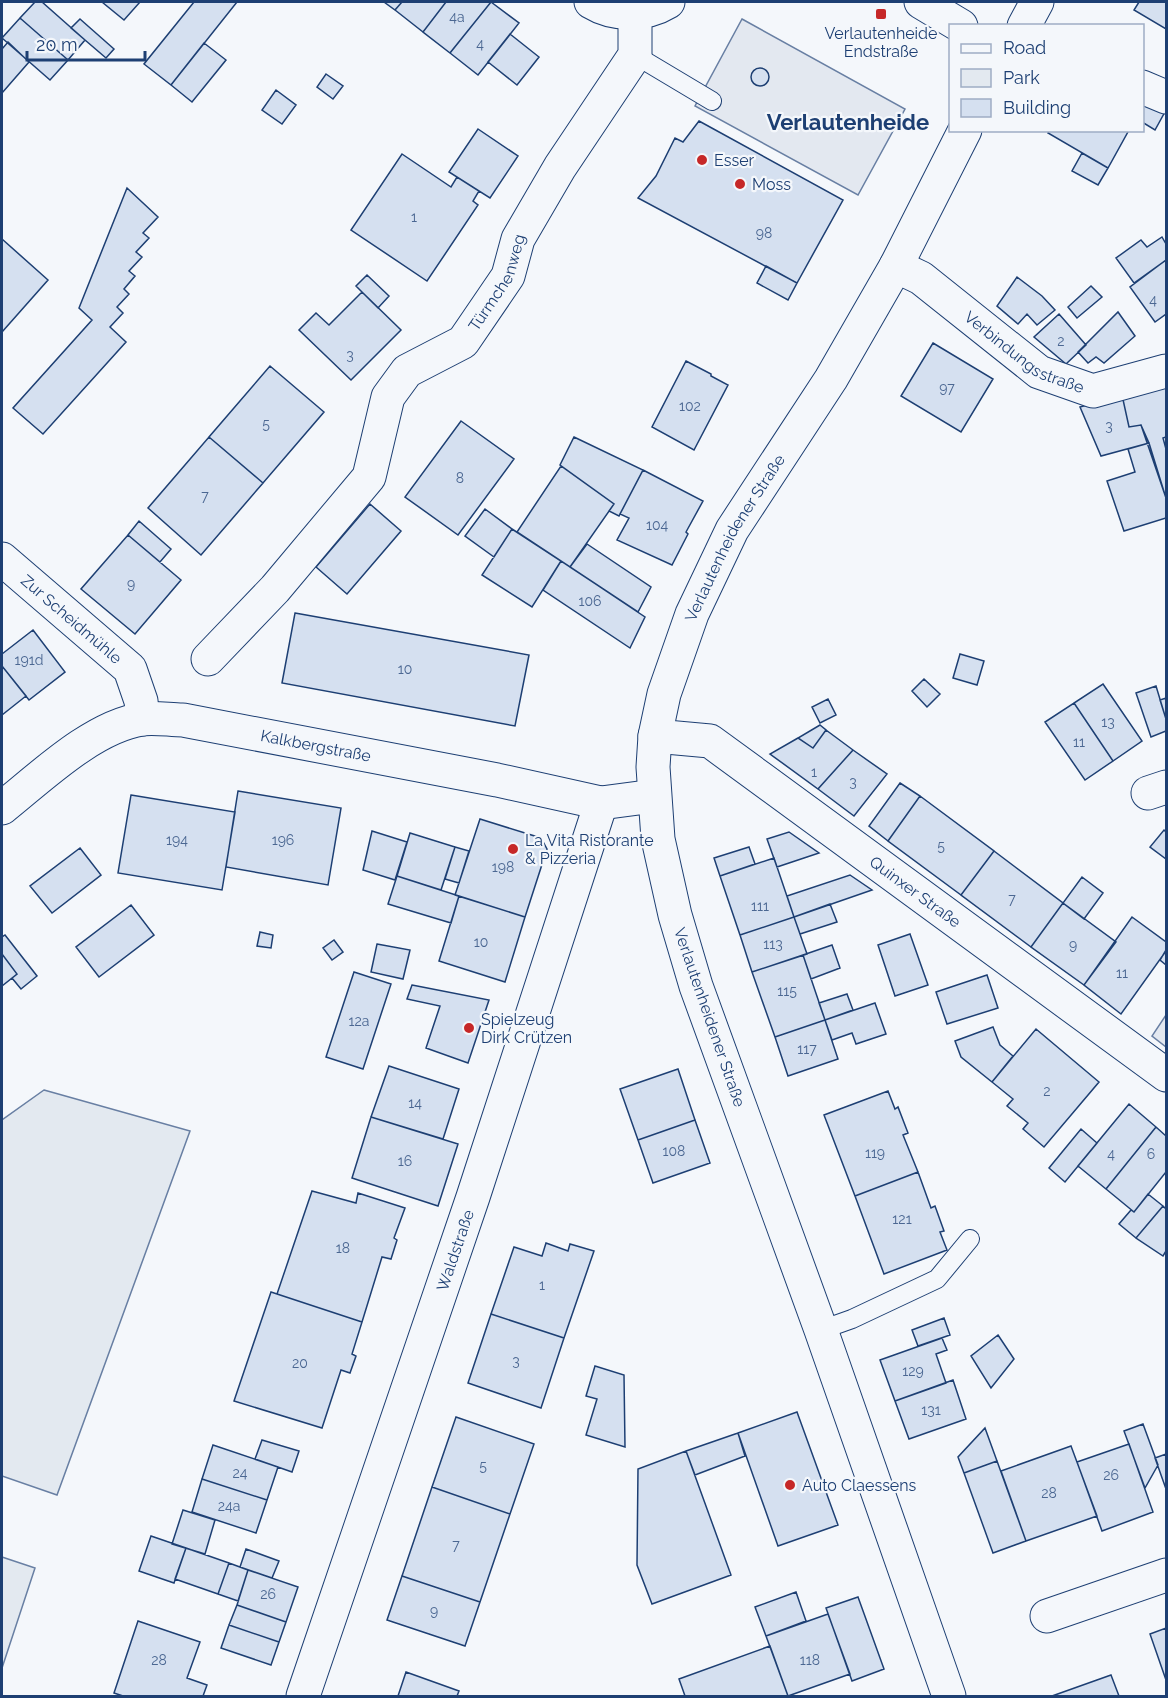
<svg xmlns="http://www.w3.org/2000/svg" width="1168" height="1698" viewBox="0 0 1168 1698" font-family="Raleway,sans-serif">
  <style>
    .green { fill: #e3e9f0; stroke: #687fa3; stroke-width: 1.5 }
    .parking { fill: #e3e8f0; stroke: #687fa3; stroke-width: 1.5 }
    .building { fill: #d5e0f0; stroke: #1d3f73; stroke-width: 1.5 }
    .lines { fill: none; stroke-linecap: round; stroke-linejoin: round }
    .service-casing { stroke: #1d3f73; stroke-width: 20 }
    .minor-casing { stroke: #1d3f73; stroke-width: 35 }
    .tertiary-casing { stroke: #1d3f73; stroke-width: 35 }
    .secondary-casing { stroke: #1d3f73; stroke-width: 35 }
    .service { stroke: #f4f7fb; stroke-width: 18 }
    .minor { stroke: #f4f7fb; stroke-width: 33 }
    .tertiary { stroke: #f4f7fb; stroke-width: 33 }
    .secondary { stroke: #f4f7fb; stroke-width: 33 }
    .poi-dot { fill: #c62828; stroke: #f4f7fb; stroke-width: 2 }
    .labels { text-anchor: middle; stroke-width: 4.5; stroke-linejoin: round; paint-order: stroke }
    .number-label { font-size: 14px; fill: #4b6792 }
    .poi-label { font-size: 16px; fill: #1d3f73; stroke: #f4f7fb; text-anchor: start }
    .street-label { font-size: 16px; fill: #1d3f73; stroke: #f4f7fb }
    .district-label { font-size: 22px; font-weight: bold; fill: #1d3f73; stroke: #f4f7fb }
  </style>
  <rect width="100%" height="100%" fill="#f4f7fb"/>
  <path class="green" d="M 44,1090 L 190,1131 L 57,1495 L 2,1476 L 2,1120 Z
    M 2,1557 L 35,1568 L 2,1668 Z"/>
  <path class="parking" d="M 742,19 L 905,109 L 858,195 L 695,106 Z
    M 1166,1015 L 1166,1047 L 1152,1036 Z"/>
  <path class="building" d="M 35,2 L 42,2 L 85,40 L 68,60 L 20,18 Z
    M 102,2 L 140,2 L 124,20 Z
    M 194,2 L 237,2 L 171,85 L 144,64 Z
    M 384,2 L 402,2 L 395,10 Z
    M 402,2 L 446,2 L 423,32 L 395,10 Z
    M 446,2 L 491,2 L 450,53 L 423,32 Z
    M 491,2 L 519,23 L 478,75 L 450,53 Z
    M 1139,2 L 1166,2 L 1166,29 L 1134,10 Z
    M 20,18 L 68,60 L 50,80 L 2,38 Z
    M 80,19 L 114,49 L 106,58 L 71,28 Z
    M 510,34 L 539,57 L 517,85 L 488,62 Z
    M 8,42 L 29,62 L 2,93 L 2,49 Z
    M 204,43 L 226,60 L 192,102 L 171,85 Z
    M751 77a9 9 0 1 1 18 0a9 9 0 1 1-18 0Z
    M 326,74 L 343,86 L 333,99 L 317,87 Z
    M 276,90 L 296,105 L 282,124 L 262,110 Z
    M 1148,98 L 1166,110 L 1155,130 L 1142,122 L 1142,107 Z
    M 699,121 L 843,200 L 797,283 L 638,198 L 656,176 L 675,138 L 683,142 Z
    M 478,129 L 518,156 L 490,198 L 449,172 Z
    M 1050,130 L 1129,130 L 1108,168 L 1048,133 Z
    M 1082,153 L 1108,168 L 1098,185 L 1072,171 Z
    M 402,154 L 451,187 L 457,177 L 479,191 L 473,201 L 478,205 L 427,281 L 351,230 Z
    M 127,188 L 158,217 L 143,233 L 149,238 L 136,252 L 142,257 L 129,271 L 135,276 L 124,289 L 129,294 L 117,307 L 123,313 L 110,327 L 126,342 L 43,434 L 13,408 L 92,320 L 79,308 Z
    M 1162,237 L 1166,244 L 1166,260 L 1134,283 L 1116,258 L 1141,240 L 1147,247 Z
    M 2,239 L 48,280 L 2,332 Z
    M 1166,260 L 1166,314 L 1155,322 L 1130,287 Z
    M 766,266 L 797,283 L 788,300 L 757,283 Z
    M 367,275 L 389,296 L 378,308 L 356,286 Z
    M 1017,277 L 1042,296 L 1055,310 L 1037,325 L 1027,314 L 1018,324 L 997,306 Z
    M 1091,286 L 1102,297 L 1077,318 L 1068,307 Z
    M 362,292 L 401,330 L 351,380 L 299,330 L 316,313 L 329,325 Z
    M 1118,312 L 1135,336 L 1104,363 L 1096,357 L 1088,363 L 1078,352 Z
    M 1059,314 L 1086,345 L 1066,364 L 1034,337 Z
    M 933,343 L 993,379 L 961,432 L 901,396 Z
    M 686,361 L 711,374 L 711,376 L 728,385 L 694,450 L 652,427 Z
    M 270,366 L 324,412 L 263,483 L 209,437 Z
    M 1166,384 L 1166,437 L 1163,438 L 1166,449 L 1166,498 L 1141,425 L 1129,427 L 1122,395 Z
    M 1122,395 L 1129,427 L 1141,425 L 1149,443 L 1101,456 L 1080,407 Z
    M 461,421 L 514,459 L 458,535 L 405,497 Z
    M 209,437 L 263,483 L 201,555 L 148,508 Z
    M 574,437 L 643,470 L 619,516 L 609,511 L 614,504 L 560,465 Z
    M 1149,443 L 1166,498 L 1166,518 L 1124,531 L 1107,481 L 1135,472 L 1128,449 Z
    M 561,466 L 614,504 L 570,567 L 517,532 Z
    M 643,470 L 703,501 L 686,532 L 688,534 L 672,565 L 617,540 L 629,518 L 620,514 Z
    M 370,504 L 401,531 L 347,594 L 316,567 Z
    M 485,509 L 512,529 L 494,557 L 465,536 Z
    M 139,521 L 171,549 L 160,562 L 128,535 Z
    M 512,529 L 561,561 L 532,607 L 482,575 Z
    M 128,535 L 181,580 L 135,634 L 81,589 Z
    M 587,544 L 651,587 L 638,612 L 570,567 Z
    M 561,561 L 645,617 L 630,648 L 543,590 Z
    M 295,613 L 529,655 L 515,726 L 282,683 Z
    M 33,630 L 65,672 L 29,700 L 2,666 L 2,654 Z
    M 960,654 L 984,661 L 977,685 L 953,678 Z
    M 2,666 L 26,696 L 2,715 Z
    M 924,679 L 940,694 L 927,707 L 912,691 Z
    M 1103,684 L 1142,741 L 1113,761 L 1074,703 Z
    M 1156,686 L 1166,719 L 1166,731 L 1151,737 L 1136,693 Z
    M 1166,698 L 1166,719 L 1160,700 Z
    M 828,699 L 836,715 L 820,723 L 812,707 Z
    M 1074,703 L 1113,761 L 1085,780 L 1045,722 Z
    M 820,725 L 826,730 L 813,748 L 798,738 Z
    M 826,730 L 853,750 L 818,789 L 770,754 L 798,738 L 813,748 Z
    M 853,750 L 887,774 L 854,816 L 818,789 Z
    M 900,783 L 920,796 L 888,841 L 869,826 Z
    M 238,791 L 341,808 L 328,885 L 226,867 Z
    M 131,795 L 235,812 L 222,890 L 118,873 Z
    M 920,796 L 994,851 L 961,895 L 888,841 Z
    M 480,819 L 541,838 L 547,849 L 525,917 L 455,895 Z
    M 1164,830 L 1166,832 L 1166,859 L 1150,847 Z
    M 372,831 L 407,842 L 395,880 L 363,870 Z
    M 789,832 L 819,853 L 777,867 L 767,839 Z
    M 410,833 L 455,847 L 441,890 L 397,876 Z
    M 455,847 L 469,851 L 459,883 L 445,879 Z
    M 749,847 L 755,864 L 720,876 L 714,858 Z
    M 80,848 L 101,875 L 52,913 L 30,886 Z
    M 994,851 L 1063,903 L 1031,947 L 961,895 Z
    M 774,858 L 794,917 L 740,935 L 720,876 Z
    M 850,875 L 872,890 L 794,917 L 787,896 Z
    M 397,876 L 459,896 L 451,923 L 388,904 Z
    M 1082,877 L 1103,893 L 1084,919 L 1063,903 Z
    M 459,896 L 525,917 L 505,982 L 439,961 Z
    M 1063,903 L 1116,942 L 1084,985 L 1031,947 Z
    M 830,904 L 837,922 L 800,934 L 794,917 Z
    M 131,905 L 154,935 L 99,977 L 76,947 Z
    M 794,917 L 807,954 L 752,972 L 740,935 Z
    M 1132,917 L 1166,942 L 1166,951 L 1121,1014 L 1084,985 Z
    M 260,932 L 273,935 L 271,948 L 257,946 Z
    M 910,934 L 928,985 L 895,996 L 878,945 Z
    M 5,935 L 37,976 L 21,989 L 12,978 L 17,974 L 2,954 L 2,937 Z
    M 334,940 L 343,952 L 332,960 L 323,948 Z
    M 377,944 L 410,950 L 403,979 L 371,972 Z
    M 832,945 L 840,968 L 811,979 L 803,955 Z
    M 1166,950 L 1166,965 L 1160,960 Z
    M 2,954 L 17,974 L 2,986 Z
    M 803,955 L 825,1020 L 775,1037 L 752,972 Z
    M 354,972 L 391,984 L 363,1069 L 326,1057 Z
    M 987,975 L 998,1008 L 947,1024 L 936,992 Z
    M 412,985 L 489,1000 L 468,1063 L 426,1048 L 440,1006 L 407,999 Z
    M 847,994 L 853,1010 L 825,1020 L 819,1003 Z
    M 875,1003 L 886,1034 L 856,1044 L 852,1033 L 832,1040 L 825,1020 Z
    M 825,1020 L 838,1059 L 788,1076 L 775,1037 Z
    M 993,1027 L 1000,1045 L 1013,1056 L 992,1082 L 961,1057 L 955,1041 Z
    M 1036,1029 L 1099,1082 L 1044,1147 L 1023,1129 L 1028,1123 L 1007,1106 L 1013,1099 L 992,1082 Z
    M 389,1066 L 459,1089 L 443,1139 L 371,1117 Z
    M 678,1069 L 695,1120 L 638,1140 L 620,1089 Z
    M 888,1091 L 895,1109 L 898,1107 L 908,1133 L 903,1135 L 918,1172 L 855,1196 L 824,1115 Z
    M 1129,1104 L 1156,1127 L 1106,1189 L 1078,1166 Z
    M 371,1117 L 458,1144 L 438,1206 L 352,1178 Z
    M 695,1120 L 710,1163 L 653,1183 L 638,1140 Z
    M 1156,1127 L 1166,1136 L 1166,1172 L 1134,1212 L 1106,1189 Z
    M 1081,1129 L 1097,1143 L 1065,1182 L 1049,1168 Z
    M 918,1172 L 931,1208 L 935,1206 L 944,1231 L 940,1232 L 947,1250 L 884,1274 L 855,1196 Z
    M 312,1191 L 356,1203 L 358,1193 L 405,1208 L 394,1238 L 397,1240 L 391,1259 L 382,1257 L 362,1322 L 277,1294 Z
    M 1148,1194 L 1163,1206 L 1136,1238 L 1119,1224 L 1131,1210 L 1134,1212 Z
    M 1163,1206 L 1166,1209 L 1166,1251 L 1163,1256 L 1136,1238 Z
    M 546,1243 L 568,1251 L 570,1244 L 594,1251 L 564,1338 L 491,1314 L 514,1247 L 542,1256 Z
    M 271,1292 L 362,1322 L 352,1354 L 356,1356 L 350,1373 L 341,1370 L 322,1428 L 234,1401 Z
    M 491,1314 L 564,1338 L 541,1408 L 468,1383 Z
    M 944,1318 L 950,1335 L 918,1346 L 912,1330 Z
    M 998,1335 L 1014,1359 L 991,1388 L 971,1356 Z
    M 942,1338 L 947,1350 L 936,1354 L 946,1383 L 895,1401 L 880,1360 Z
    M 595,1366 L 624,1375 L 625,1447 L 586,1435 L 597,1399 L 586,1396 Z
    M 953,1380 L 966,1419 L 909,1439 L 895,1401 Z
    M 797,1412 L 838,1525 L 778,1546 L 738,1433 Z
    M 456,1417 L 534,1444 L 510,1514 L 432,1487 Z
    M 1143,1424 L 1158,1465 L 1145,1488 L 1124,1431 Z
    M 985,1428 L 997,1461 L 964,1473 L 958,1457 Z
    M 738,1433 L 745,1456 L 695,1475 L 686,1451 Z
    M 262,1440 L 299,1451 L 292,1472 L 255,1459 Z
    M 1129,1444 L 1153,1512 L 1102,1531 L 1077,1462 Z
    M 213,1445 L 278,1467 L 267,1500 L 202,1479 Z
    M 1071,1446 L 1097,1516 L 1026,1541 L 1001,1471 Z
    M 686,1451 L 731,1575 L 652,1604 L 637,1565 L 638,1469 Z
    M 1166,1454 L 1166,1489 L 1155,1458 Z
    M 997,1461 L 1026,1541 L 993,1553 L 964,1473 Z
    M 202,1479 L 267,1500 L 256,1533 L 192,1512 Z
    M 432,1487 L 510,1514 L 480,1602 L 402,1576 Z
    M 183,1510 L 215,1520 L 205,1554 L 172,1544 Z
    M 151,1536 L 186,1548 L 174,1583 L 139,1571 Z
    M 186,1548 L 229,1563 L 218,1594 L 175,1579 Z
    M 246,1549 L 279,1561 L 272,1578 L 240,1567 Z
    M 229,1563 L 248,1570 L 238,1601 L 218,1594 Z
    M 248,1570 L 298,1587 L 286,1622 L 237,1605 Z
    M 402,1576 L 480,1602 L 465,1646 L 387,1620 Z
    M 796,1592 L 806,1621 L 766,1636 L 755,1607 Z
    M 858,1597 L 884,1669 L 852,1681 L 826,1608 Z
    M 237,1605 L 286,1622 L 279,1642 L 229,1625 Z
    M 828,1614 L 850,1674 L 788,1696 L 766,1636 Z
    M 138,1621 L 200,1642 L 187,1678 L 207,1685 L 203,1696 L 123,1696 L 114,1693 Z
    M 229,1625 L 279,1642 L 271,1665 L 221,1648 Z
    M 1166,1628 L 1166,1680 L 1150,1634 Z
    M 770,1646 L 788,1696 L 685,1696 L 679,1679 Z
    M 406,1672 L 459,1691 L 457,1696 L 398,1696 Z
    M 1111,1675 L 1119,1696 L 1052,1696 Z"/>
  <g class="lines">
    <defs>
      <path id="service" d="M 635,55 L 712,101
        M 821,1330 L 852,1319 L 937,1279 L 970,1239"/>
      <g id="minor">
        <path d="M 591,2 C 614,16 645,16 668,2"/>
        <path d="M 1142,87 L 1166,97"/>
        <path id="s1" d="M 896,266 L 921,278 L 1039,372 L 1093,391 L 1166,371"/>
        <path id="s2" d="M 2,559 L 130,669 L 141,701 L 143,719"/>
        <path id="s3" d="M 208,659 L 275,589 L 369,477 L 388,397 L 407,371 L 463,342 L 508,276 L 518,239 L 560,167 L 635,55 L 635,13"/>
        <path id="s4" d="M 655,736 L 710,741 L 1166,1075"/>
        <path d="M 1148,793 L 1166,787"/>
        <path d="M 1047,1616 L 1166,1575"/>
        <path id="s5" d="M 303,1696 L 473,1197 L 601,803"/>
      </g>
      <g id="tertiary">
        <path id="s6" d="M 2,808 C 41,777 92,727 142,719 C 155,717 170,720 183,720 L 497,780 L 601,803 L 654,796"/>
      </g>
      <g id="secondary">
        <path d="M 921,2 L 961,26"/>
        <path d="M 1024,26 L 1037,2"/>
        <path id="s7" d="M 949,1696 L 821,1330 L 696,986 L 675,915 L 658,839 L 653,767 L 655,736 L 664,694 L 692,614 L 732,530 L 831,379 L 896,266 L 965,130"/>
      </g>
    </defs>
    <use href="#service" class="service-casing"/>
    <use href="#minor" class="minor-casing"/>
    <use href="#tertiary" class="tertiary-casing"/>
    <use href="#secondary" class="secondary-casing"/>
    <use href="#service" class="service"/>
    <use href="#minor" class="minor"/>
    <use href="#tertiary" class="tertiary"/>
    <use href="#secondary" class="secondary"/>
  </g>
  <g class="poi-dot">
    <rect x="875" y="8" width="12" height="12" rx="3"/>
    <circle cx="702" cy="160" r="6"/>
    <circle cx="740" cy="184" r="6"/>
    <circle cx="513" cy="849" r="6"/>
    <circle cx="469" cy="1028" r="6"/>
    <circle cx="790" cy="1485" r="6"/>
  </g>
  <g class="labels">
    <g class="number-label">
      <text x="457" y="22">4a</text>
      <text x="480" y="49">4</text>
      <text x="414" y="222">1</text>
      <text x="764" y="238">98</text>
      <text x="1153" y="305">4</text>
      <text x="1061" y="346">2</text>
      <text x="350" y="360">3</text>
      <text x="947" y="393">97</text>
      <text x="690" y="411">102</text>
      <text x="266" y="429">5</text>
      <text x="1109" y="431">3</text>
      <text x="460" y="483">8</text>
      <text x="205" y="501">7</text>
      <text x="657" y="530">104</text>
      <text x="131" y="589">9</text>
      <text x="590" y="606">106</text>
      <text x="29" y="665">191d</text>
      <text x="405" y="674">10</text>
      <text x="1108" y="727">13</text>
      <text x="1079" y="747">11</text>
      <text x="814" y="777">1</text>
      <text x="853" y="787">3</text>
      <text x="177" y="845">194</text>
      <text x="283" y="845">196</text>
      <text x="941" y="851">5</text>
      <text x="503" y="872">198</text>
      <text x="1012" y="904">7</text>
      <text x="760" y="911">111</text>
      <text x="481" y="947">10</text>
      <text x="773" y="949">113</text>
      <text x="1073" y="950">9</text>
      <text x="1122" y="978">11</text>
      <text x="787" y="996">115</text>
      <text x="359" y="1026">12a</text>
      <text x="807" y="1054">117</text>
      <text x="1047" y="1096">2</text>
      <text x="415" y="1108">14</text>
      <text x="674" y="1156">108</text>
      <text x="875" y="1158">119</text>
      <text x="1111" y="1159">4</text>
      <text x="1151" y="1159">6</text>
      <text x="405" y="1166">16</text>
      <text x="902" y="1224">121</text>
      <text x="343" y="1253">18</text>
      <text x="542" y="1290">1</text>
      <text x="516" y="1366">3</text>
      <text x="300" y="1368">20</text>
      <text x="913" y="1376">129</text>
      <text x="931" y="1415">131</text>
      <text x="483" y="1471">5</text>
      <text x="240" y="1478">24</text>
      <text x="1111" y="1480">26</text>
      <text x="1049" y="1498">28</text>
      <text x="229" y="1511">24a</text>
      <text x="456" y="1550">7</text>
      <text x="268" y="1599">26</text>
      <text x="434" y="1616">9</text>
      <text x="159" y="1665">28</text>
      <text x="810" y="1665">118</text>
    </g>
    <g class="poi-label">
      <text x="881" y="39" text-anchor="middle">Verlautenheide<tspan x="881" dy="18">Endstraße</tspan></text>
      <text x="714" y="166">Esser</text>
      <text x="752" y="190">Moss</text>
      <text x="525" y="846">La Vita Ristorante<tspan x="525" dy="18">&amp; Pizzeria</tspan></text>
      <text x="481" y="1025">Spielzeug<tspan x="481" dy="18">Dirk Crützen</tspan></text>
      <text x="802" y="1491">Auto Claessens</text>
    </g>
    <g class="street-label">
      <text dy="6" stroke="none"><textPath href="#s3" startOffset="490">Türmchenweg</textPath></text>
      <text dy="6" stroke="none"><textPath href="#s1" startOffset="156">Verbindungsstraße</textPath></text>
      <text dy="6" stroke="none"><textPath href="#s7" startOffset="1224">Verlautenheidener Straße</textPath></text>
      <text dy="6" stroke="none"><textPath href="#s2" startOffset="92">Zur Scheidmühle</textPath></text>
      <text dy="6" stroke="none"><textPath href="#s6" startOffset="344">Kalkbergstraße</textPath></text>
      <text dy="6" stroke="none"><textPath href="#s4" startOffset="310">Quinxer Straße</textPath></text>
      <text transform="translate(710 1017) rotate(71)" y="6">Verlautenheidener Straße</text>
      <text dy="6" stroke="none"><textPath href="#s5" startOffset="471">Waldstraße</textPath></text>
    </g>
    <g class="district-label">
      <text x="848" y="130">Verlautenheide</text>
    </g>
  </g>
  <rect width="1168" height="1698" fill="none" stroke="#1d3f73" stroke-width="6"/>
  <rect x="949" y="24" width="195" height="108" fill="#f4f7fb" stroke="#9eadc5" stroke-width="1.5"/>
  <rect x="961" y="44" width="30" height="9" fill="#f4f7fb" stroke="#9eadc5" stroke-width="1.5"/>
  <text x="1003" y="54" font-size="18" fill="#1d3f73">Road</text>
  <rect x="961" y="69" width="30" height="18" fill="#e3e9f0" stroke="#9eadc5" stroke-width="1.5"/>
  <text x="1003" y="84" font-size="18" fill="#1d3f73">Park</text>
  <rect x="961" y="99" width="30" height="18" fill="#d5e0f0" stroke="#9eadc5" stroke-width="1.5"/>
  <text x="1003" y="114" font-size="18" fill="#1d3f73">Building</text>
  <path d="M27 51v9h118v-9" fill="none" stroke="#1d3f73" stroke-width="3"/>
  <text x="36" y="51" font-size="18" fill="#1d3f73" stroke="#f4f7fb" stroke-width="4.5" paint-order="stroke">20 m</text>
</svg>
